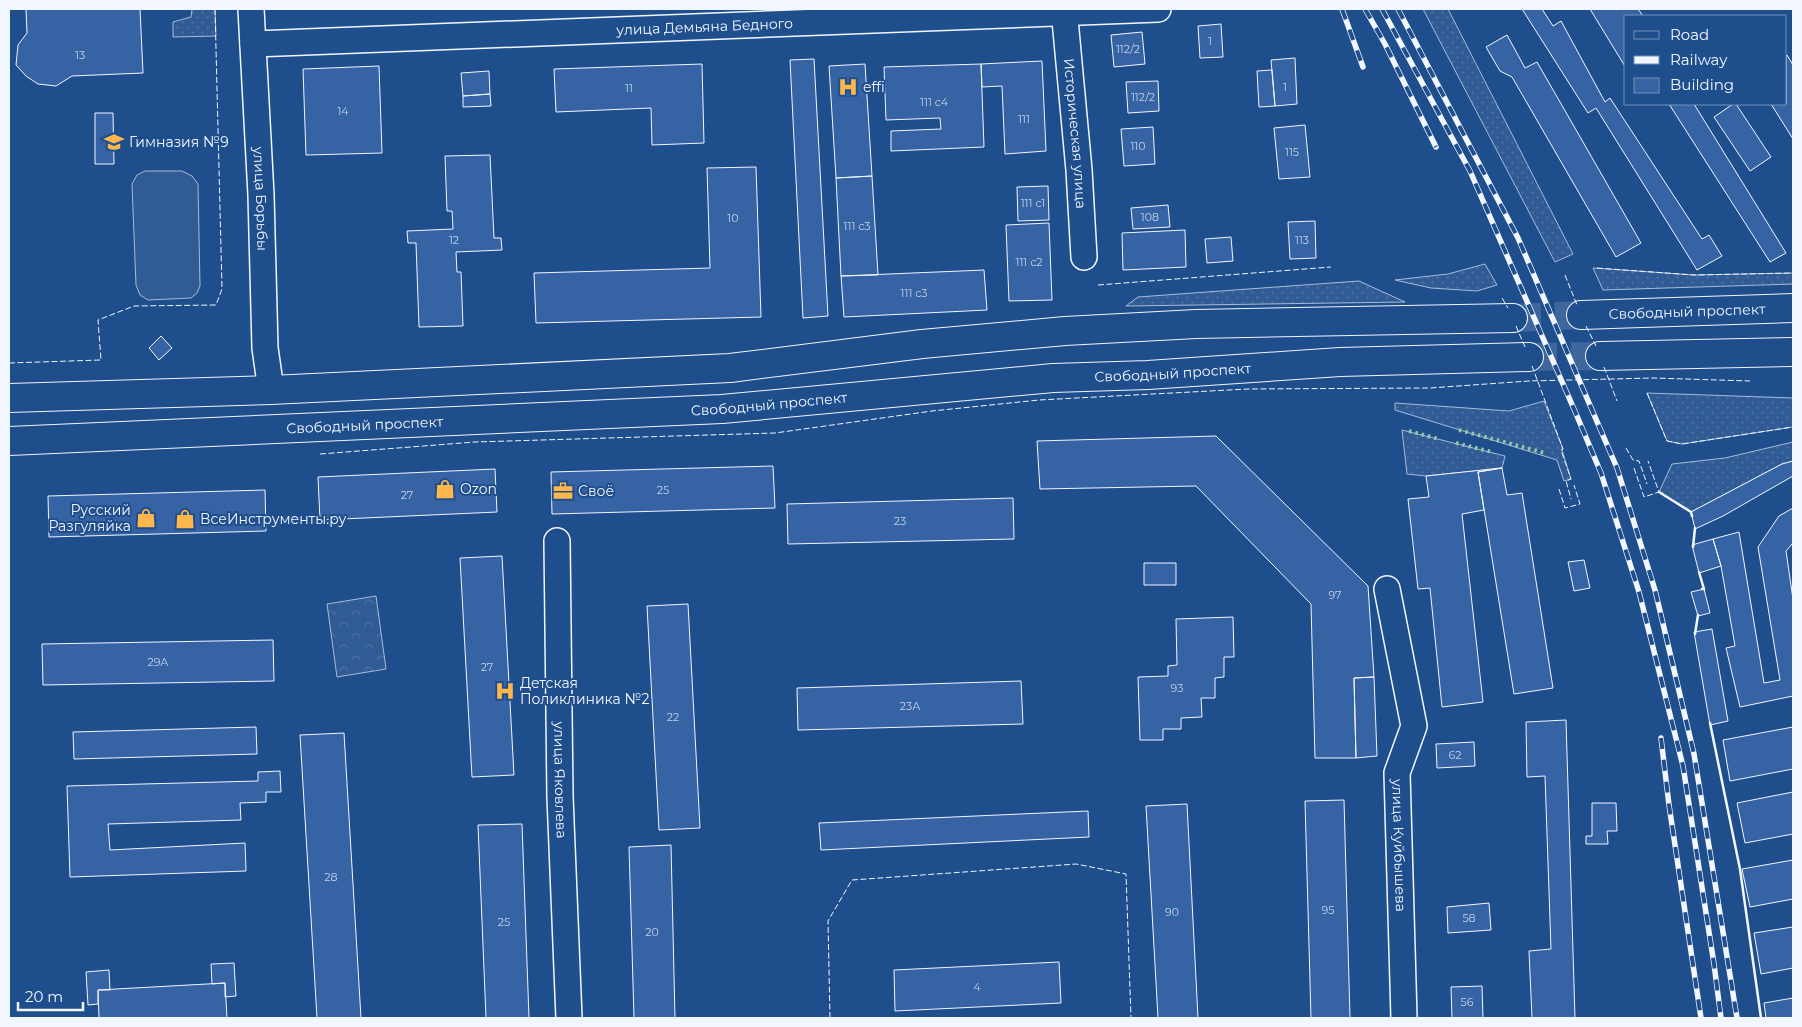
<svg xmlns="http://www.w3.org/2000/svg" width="1802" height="1027" viewBox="0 0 1802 1027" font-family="Montserrat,sans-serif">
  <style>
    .grass { fill: url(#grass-dots); stroke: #a8bbd7 }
    .forest { fill: url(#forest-crowns); stroke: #a8bbd7 }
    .built { fill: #305b95; stroke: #a8bbd7 }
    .building { fill: #3563a3; stroke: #f2f6ff }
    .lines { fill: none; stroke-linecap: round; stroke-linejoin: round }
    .major-tunnel { stroke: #3f679d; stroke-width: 28; stroke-dasharray: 28 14; stroke-linecap: butt }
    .minor-casing { stroke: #f2f6ff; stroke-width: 28 }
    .major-casing { stroke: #f2f6ff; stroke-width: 30 }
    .minor { stroke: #1f4e8c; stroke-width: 25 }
    .major { stroke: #1f4e8c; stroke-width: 28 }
    .rail-casing { stroke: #f2f6ff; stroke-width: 5.5 }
    .rail { stroke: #1f4e8c; stroke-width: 4; stroke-dasharray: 11; stroke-linecap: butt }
    .hedge { stroke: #97c8a6; stroke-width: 4; stroke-dasharray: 2.5 4; stroke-linecap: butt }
    .fence { stroke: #f2f6ff; stroke-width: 1; stroke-dasharray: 6 2.5; stroke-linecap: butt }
    .wall { stroke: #f2f6ff; stroke-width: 2.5 }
    .labels { text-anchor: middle; stroke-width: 4; stroke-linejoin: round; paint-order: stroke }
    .number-label { font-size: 11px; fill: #c3d1e8 }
    .street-label { font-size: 14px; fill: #f2f6ff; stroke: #1f4e8c }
    .poi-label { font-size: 14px; fill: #f2f6ff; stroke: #1f4e8c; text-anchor: start }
  </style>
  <defs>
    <pattern id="grass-dots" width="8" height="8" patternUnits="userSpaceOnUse" patternTransform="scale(1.25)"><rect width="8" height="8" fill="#305b95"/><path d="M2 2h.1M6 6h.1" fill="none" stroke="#4e73a5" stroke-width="1.8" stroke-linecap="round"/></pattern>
    <pattern id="forest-crowns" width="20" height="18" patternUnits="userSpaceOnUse" patternTransform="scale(1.25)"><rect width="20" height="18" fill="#305b95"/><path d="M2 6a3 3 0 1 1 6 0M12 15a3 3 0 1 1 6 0" fill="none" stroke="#4e73a5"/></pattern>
  </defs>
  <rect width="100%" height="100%" fill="#1f4e8c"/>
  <path class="grass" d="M 192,9 L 215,9 L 216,36 L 173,37 L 173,22 L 191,17 Z
    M 1423,9 L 1448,9 L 1573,254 L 1555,262 Z
    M 1485,264 L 1497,285 L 1477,291 L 1431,288 L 1395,280 L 1448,274 Z
    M 1593,268 L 1694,275 L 1793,273 L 1793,284 L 1603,290 Z
    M 1359,281 L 1405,302 L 1126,306 L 1138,297 Z
    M 1647,393 L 1793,398 L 1793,427 L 1682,444 L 1667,441 Z
    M 1544,401 L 1563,449 L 1562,450 L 1571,479 L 1564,481 L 1557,460 L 1395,410 L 1395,403 L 1509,411 Z
    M 1402,430 L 1505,456 L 1502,468 L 1426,476 L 1407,474 Z
    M 1793,442 L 1793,461 L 1782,464 L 1691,512 L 1659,492 L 1672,464 L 1725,458 Z"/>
  <path class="forest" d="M 376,596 L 386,669 L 337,677 L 327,604 Z"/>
  <path class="built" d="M 145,171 L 182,171 L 192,176 L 198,184 L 200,286 L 197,293 L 191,298 L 148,300 L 140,295 L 136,285 L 132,184 L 137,175 Z"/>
  <path class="building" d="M 26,9 L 140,9 L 143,73 L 72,76 L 56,86 L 38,84 L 26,76 L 16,65 L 18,45 L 27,33 Z
    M 1522,9 L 1542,9 L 1553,26 L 1561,21 L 1605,102 L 1610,98 L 1702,239 L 1709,235 L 1722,256 L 1697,270 L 1596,108 L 1588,113 Z
    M 1590,9 L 1638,9 L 1643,16 L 1626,16 L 1626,68 Z
    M 1221,24 L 1223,57 L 1200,58 L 1198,26 Z
    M 1142,32 L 1145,64 L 1114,67 L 1111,35 Z
    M 1507,35 L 1525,68 L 1537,62 L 1641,243 L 1616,257 L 1512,77 L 1500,71 L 1486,47 Z
    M 1787,55 L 1793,65 L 1793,139 L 1771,104 L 1786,104 L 1786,56 Z
    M 1295,58 L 1297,104 L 1275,106 L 1271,60 Z
    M 814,59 L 828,316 L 803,318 L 790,60 Z
    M 1042,61 L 1046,151 L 1005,154 L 1002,86 L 982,87 L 981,64 Z
    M 702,64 L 704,143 L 652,145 L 651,108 L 556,112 L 554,69 Z
    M 865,64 L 872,176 L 836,178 L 829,66 Z
    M 981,64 L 984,147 L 891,151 L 891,131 L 941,129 L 940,118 L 886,120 L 884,67 Z
    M 379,66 L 382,153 L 306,155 L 303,69 Z
    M 1272,70 L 1275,106 L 1259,107 L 1257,71 Z
    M 489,71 L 490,94 L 463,96 L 461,73 Z
    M 1158,81 L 1159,111 L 1128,113 L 1126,82 Z
    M 490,94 L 491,106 L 463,107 L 463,96 Z
    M 1669,104 L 1694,104 L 1786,253 L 1770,262 Z
    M 1733,104 L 1736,104 L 1771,157 L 1750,171 L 1714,117 Z
    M 95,113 L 113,113 L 114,164 L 95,164 Z
    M 1305,125 L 1310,177 L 1279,179 L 1274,128 Z
    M 1153,127 L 1155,164 L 1124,166 L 1121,129 Z
    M 490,155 L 494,238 L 501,238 L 502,250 L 456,252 L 457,272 L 461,272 L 463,326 L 419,327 L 416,243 L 408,243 L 407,231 L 453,229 L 452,211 L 447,211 L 445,156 Z
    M 756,167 L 761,317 L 536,323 L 534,273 L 710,268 L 707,168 Z
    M 872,176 L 878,275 L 841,276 L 836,178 Z
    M 1048,186 L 1049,220 L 1018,221 L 1017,187 Z
    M 1168,205 L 1170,227 L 1133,229 L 1131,208 Z
    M 1315,221 L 1316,258 L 1290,259 L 1288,222 Z
    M 1049,223 L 1052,300 L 1009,301 L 1006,225 Z
    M 1185,230 L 1186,267 L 1123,270 L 1122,233 Z
    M 1231,237 L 1233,261 L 1207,263 L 1205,239 Z
    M 984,270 L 987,310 L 844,317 L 841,276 Z
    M 161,336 L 172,348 L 159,360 L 149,348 Z
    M 1216,436 L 1368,586 L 1374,677 L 1354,678 L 1356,758 L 1315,758 L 1311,604 L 1196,486 L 1040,489 L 1037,441 Z
    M 1793,461 L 1793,476 L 1723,516 L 1695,529 L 1691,512 L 1782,464 Z
    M 773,466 L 775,508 L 552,514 L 551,472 Z
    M 1502,468 L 1507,495 L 1522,493 L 1553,688 L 1514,694 L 1478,472 Z
    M 1502,468 L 1478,472 L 1484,510 L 1462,514 L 1483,702 L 1442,707 L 1430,588 L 1418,589 L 1408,499 L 1429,497 L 1426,476 Z
    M 495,469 L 497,512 L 320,520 L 318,477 Z
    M 265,490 L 266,531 L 49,537 L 48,496 Z
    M 1013,498 L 1014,539 L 788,544 L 787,504 Z
    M 1793,508 L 1793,543 L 1786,551 L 1793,599 L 1793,696 L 1740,707 L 1726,648 L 1735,646 L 1721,566 L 1713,539 L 1739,532 L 1764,683 L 1780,680 L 1758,547 L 1779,516 Z
    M 1713,539 L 1721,566 L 1699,573 L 1692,545 Z
    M 502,556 L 514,775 L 472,777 L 460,558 Z
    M 1584,560 L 1590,588 L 1574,591 L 1568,562 Z
    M 1144,563 L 1176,563 L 1176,585 L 1144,585 Z
    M 1704,589 L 1710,613 L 1698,616 L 1691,592 Z
    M 688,604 L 700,828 L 659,830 L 647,606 Z
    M 1233,617 L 1234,657 L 1224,657 L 1224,677 L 1215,678 L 1215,698 L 1201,698 L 1202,717 L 1181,718 L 1181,729 L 1163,729 L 1163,740 L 1140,740 L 1138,677 L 1168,676 L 1168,666 L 1177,665 L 1176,619 Z
    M 1712,629 L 1728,721 L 1710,725 L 1694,632 Z
    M 273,640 L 274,681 L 43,685 L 42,644 Z
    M 1374,677 L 1377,756 L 1356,758 L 1354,678 Z
    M 1021,681 L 1023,724 L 798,730 L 797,688 Z
    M 1566,720 L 1575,1018 L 1532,1018 L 1529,951 L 1551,949 L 1545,776 L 1527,777 L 1526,722 Z
    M 256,727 L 257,754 L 74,759 L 73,732 Z
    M 1793,727 L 1793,769 L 1730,781 L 1723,740 Z
    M 344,733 L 361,1018 L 317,1018 L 300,735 Z
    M 1474,742 L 1475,766 L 1437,768 L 1436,744 Z
    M 280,771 L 281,792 L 266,792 L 266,802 L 240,803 L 241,820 L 108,824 L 110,850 L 245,843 L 246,871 L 70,877 L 67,786 L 258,781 L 258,772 Z
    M 1793,792 L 1793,834 L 1745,843 L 1737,803 Z
    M 1344,800 L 1350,1018 L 1311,1018 L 1305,801 Z
    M 1592,803 L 1616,803 L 1617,831 L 1607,831 L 1608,844 L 1586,844 L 1586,836 L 1592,836 Z
    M 1187,804 L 1198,1018 L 1158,1018 L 1146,806 Z
    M 1088,811 L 1089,837 L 821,850 L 819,823 Z
    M 522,824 L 529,1018 L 486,1018 L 478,825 Z
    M 671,845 L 675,1018 L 634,1018 L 629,847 Z
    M 1793,860 L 1793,899 L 1750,907 L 1742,869 Z
    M 1489,903 L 1491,930 L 1448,933 L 1447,907 Z
    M 1793,927 L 1793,968 L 1761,974 L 1754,933 Z
    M 1059,962 L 1061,1003 L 895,1011 L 894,970 Z
    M 234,963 L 236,996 L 225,997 L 225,983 L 212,984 L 211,964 Z
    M 109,970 L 110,990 L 98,990 L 98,1004 L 88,1005 L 86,972 Z
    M 225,983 L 227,1018 L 99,1018 L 98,990 Z
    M 1482,986 L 1483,1018 L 1452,1018 L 1451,987 Z
    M 1793,998 L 1793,1018 L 1766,1018 L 1764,1003 Z"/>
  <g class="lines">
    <path class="major-tunnel" d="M 1513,318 L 1581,315
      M 1529,357 L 1600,356"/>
    <defs>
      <g id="minor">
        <path id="s1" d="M 251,9 L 261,195 L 265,348 L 271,390"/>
        <path id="s2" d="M 1064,9 L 1079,170 L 1084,257"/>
        <path id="s3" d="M 253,44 L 1158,9"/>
        <path id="s4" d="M 557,541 L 560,797 L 569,1018"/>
        <path id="s5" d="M 1387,589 L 1414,726 L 1397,773 L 1404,1018"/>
      </g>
      <g id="major">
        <path id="s6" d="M 1581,315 L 1793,308"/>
        <path d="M 1600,356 L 1793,352"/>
        <path d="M 9,398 L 271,390 L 730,368 L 922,344 L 1065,331 L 1196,324 L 1513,318"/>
        <path id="s7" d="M 9,441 L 722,409 L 1053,378 L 1148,375 L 1340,362 L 1529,357"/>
      </g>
    </defs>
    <use href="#minor" class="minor-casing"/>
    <use href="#major" class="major-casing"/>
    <use href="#minor" class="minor"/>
    <use href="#major" class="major"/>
    <defs>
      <path id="rail" d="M 1342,9 L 1363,67
        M 1365,9 L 1385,44 L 1436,147
        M 1382,9 L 1470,171 L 1577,416 L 1601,473 L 1639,592 L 1683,766 L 1714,964 L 1721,1018
        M 1398,9 L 1518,238 L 1617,468 L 1655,590 L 1694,754 L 1737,1018
        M 1661,738 L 1669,805 L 1701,1018"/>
    </defs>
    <use href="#rail" class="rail-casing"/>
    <use href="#rail" class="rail"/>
    <path class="hedge" d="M 1459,430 L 1545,453
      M 1409,431 L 1439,439
      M 1456,443 L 1492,452"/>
    <path class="fence" d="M 1597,268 L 1694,275 L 1793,273
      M 1565,275 L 1577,305
      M 1098,285 L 1331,267
      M 1502,298 L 1508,308
      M 1516,326 L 1525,347
      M 1586,326 L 1596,346
      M 9,363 L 101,360 L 98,320 L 134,306 L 216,305 L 222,289 L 215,9
      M 1532,366 L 1563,449 L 1561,450 L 1571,479 L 1566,481 L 1571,499
      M 1604,367 L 1617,401
      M 1647,393 L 1667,441 L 1682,444 L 1793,427
      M 1626,448 L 1633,460 L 1639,461 L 1647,484
      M 320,454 L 475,442 L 775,433 L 932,411 L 1039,400 L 1248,389 L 1430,388 L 1529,381 L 1653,378 L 1750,381
      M 1634,468 L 1644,497 L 1659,492 L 1648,461
      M 1559,489 L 1565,508 L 1580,504 L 1574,485
      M 830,1018 L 828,921 L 852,880 L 1076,864 L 1126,874 L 1131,1018"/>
    <path class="wall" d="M 1659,492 L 1691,512 L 1692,516
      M 1693,547 L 1695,528
      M 1699,572 L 1704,589 L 1702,589
      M 1695,634 L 1698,615
      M 1710,723 L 1740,869 L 1761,1018"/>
  </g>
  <defs>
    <symbol id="hospital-bare" viewBox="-9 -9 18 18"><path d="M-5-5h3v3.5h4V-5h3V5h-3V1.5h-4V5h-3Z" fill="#ffb74d" stroke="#1f4e8c" stroke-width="2.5" paint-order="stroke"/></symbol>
    <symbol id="school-bare" viewBox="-9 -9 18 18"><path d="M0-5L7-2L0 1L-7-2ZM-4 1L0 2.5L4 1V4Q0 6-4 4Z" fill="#ffb74d" stroke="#1f4e8c" stroke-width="2.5" paint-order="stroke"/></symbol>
    <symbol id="shop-bare" viewBox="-9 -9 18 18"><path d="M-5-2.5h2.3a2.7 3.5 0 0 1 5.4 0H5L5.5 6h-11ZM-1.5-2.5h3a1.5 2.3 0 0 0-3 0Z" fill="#ffb74d" stroke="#1f4e8c" stroke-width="2.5" paint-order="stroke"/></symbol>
    <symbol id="office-bare" viewBox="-9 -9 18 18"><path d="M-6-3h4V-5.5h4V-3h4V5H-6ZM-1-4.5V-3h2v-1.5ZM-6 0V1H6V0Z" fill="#ffb74d" stroke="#1f4e8c" stroke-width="2.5" paint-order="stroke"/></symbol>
  </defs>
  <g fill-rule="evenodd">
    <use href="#hospital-bare" x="834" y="73" width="28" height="28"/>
    <use href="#school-bare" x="100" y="128" width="28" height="28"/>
    <use href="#shop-bare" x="431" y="475" width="28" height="28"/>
    <use href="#office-bare" x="549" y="477" width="28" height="28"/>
    <use href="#shop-bare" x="132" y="504" width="28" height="28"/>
    <use href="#shop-bare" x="171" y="505" width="28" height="28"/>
    <use href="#hospital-bare" x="491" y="677" width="28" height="28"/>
  </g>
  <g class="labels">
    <g class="number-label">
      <text x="1210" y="45">1</text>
      <text x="1128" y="53">112/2</text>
      <text x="80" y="59">13</text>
      <text x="1285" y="91">1</text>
      <text x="629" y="92">11</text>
      <text x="1143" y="101">112/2</text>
      <text x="934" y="106">111 с4</text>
      <text x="343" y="115">14</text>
      <text x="1024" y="123">111</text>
      <text x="1138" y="150">110</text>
      <text x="1292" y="156">115</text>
      <text x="1033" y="207">111 с1</text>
      <text x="1150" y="221">108</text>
      <text x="733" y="222">10</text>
      <text x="857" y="230">111 с3</text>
      <text x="454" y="244">12</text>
      <text x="1302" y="244">113</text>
      <text x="1029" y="266">111 с2</text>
      <text x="914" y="297">111 с3</text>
      <text x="663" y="494">25</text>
      <text x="407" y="499">27</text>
      <text x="900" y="525">23</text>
      <text x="1335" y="599">97</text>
      <text x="158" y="666">29А</text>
      <text x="487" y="671">27</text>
      <text x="1177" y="692">93</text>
      <text x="910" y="710">23А</text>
      <text x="673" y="721">22</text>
      <text x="1455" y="759">62</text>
      <text x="331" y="881">28</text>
      <text x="1328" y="914">95</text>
      <text x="1172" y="916">90</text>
      <text x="1469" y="922">58</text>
      <text x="504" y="926">25</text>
      <text x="652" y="936">20</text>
      <text x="977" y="991">4</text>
      <text x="1467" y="1006">56</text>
    </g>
    <g class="street-label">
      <text dy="5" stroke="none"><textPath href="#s3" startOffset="452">улица Демьяна Бедного</textPath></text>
      <text dy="5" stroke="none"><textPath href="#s2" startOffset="125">Историческая улица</textPath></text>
      <text dy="5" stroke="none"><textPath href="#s1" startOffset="190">улица Борьбы</textPath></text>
      <text dy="5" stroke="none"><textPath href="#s6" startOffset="106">Свободный проспект</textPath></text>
      <text dy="5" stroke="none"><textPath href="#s7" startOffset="1166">Свободный проспект</textPath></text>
      <text dy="5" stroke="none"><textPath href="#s7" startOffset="761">Свободный проспект</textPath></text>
      <text dy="5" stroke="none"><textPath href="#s7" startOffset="356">Свободный проспект</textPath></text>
      <text dy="5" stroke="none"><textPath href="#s4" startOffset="239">улица Яковлева</textPath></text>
      <text dy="5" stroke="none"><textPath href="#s5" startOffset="262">улица Куйбышева</textPath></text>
    </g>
    <g class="poi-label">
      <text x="863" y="92">effi</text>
      <text x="129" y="147">Гимназия №9</text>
      <text x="460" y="494">Ozon</text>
      <text x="578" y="496">Своё</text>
      <text x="131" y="515" text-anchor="end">Русский<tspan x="131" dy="16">Разгуляйка</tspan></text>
      <text x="200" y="524">ВсеИнструменты.ру</text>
      <text x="520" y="688">Детская<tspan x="520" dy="16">Поликлиника №2</tspan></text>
    </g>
  </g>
  <rect width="1802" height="1027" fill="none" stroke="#f2f6ff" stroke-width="20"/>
  <rect x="1624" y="15" width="162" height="90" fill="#1f4e8c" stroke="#7391ba"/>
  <rect x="1634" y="31" width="25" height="8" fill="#1f4e8c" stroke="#7391ba"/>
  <text x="1670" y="40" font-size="15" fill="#f2f6ff">Road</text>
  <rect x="1634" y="56" width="25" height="8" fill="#f2f6ff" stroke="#7391ba"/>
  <text x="1670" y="65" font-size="15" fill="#f2f6ff">Railway</text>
  <rect x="1634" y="78" width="25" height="15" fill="#3563a3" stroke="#7391ba"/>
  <text x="1670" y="90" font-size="15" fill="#f2f6ff">Building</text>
  <path d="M18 1002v8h65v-8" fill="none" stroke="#f2f6ff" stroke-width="2.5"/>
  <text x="25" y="1002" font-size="15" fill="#f2f6ff" stroke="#1f4e8c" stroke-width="4" paint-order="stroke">20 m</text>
</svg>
